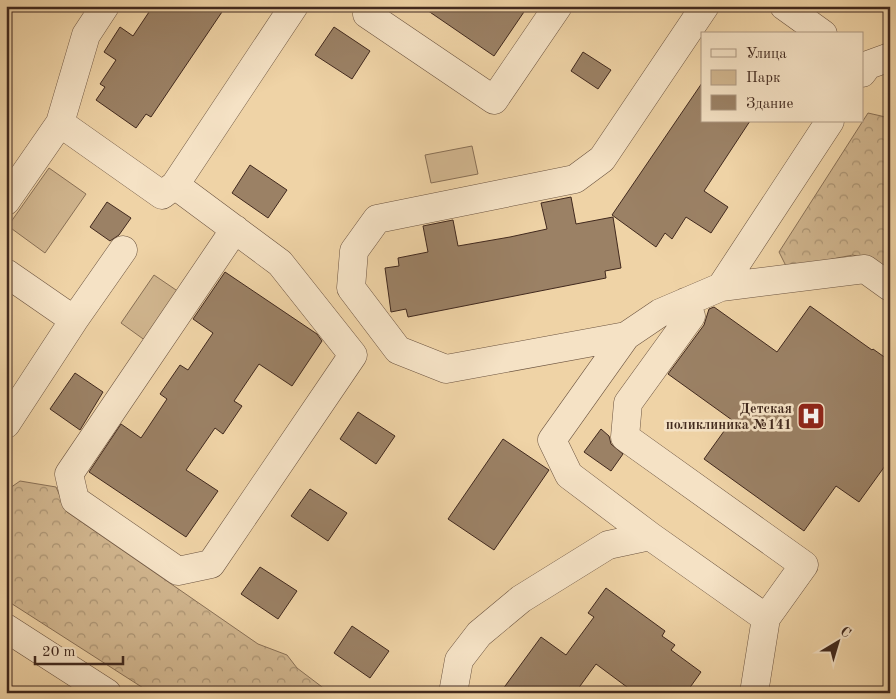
<svg xmlns="http://www.w3.org/2000/svg" width="896" height="699" viewBox="0 0 896 699" font-family="'Old Standard TT',serif">
  <style>
    .green { fill: #d1b68f; stroke: #897056 }
    .forest { fill: url(#forest-crowns); stroke: #897056 }
    .building { fill: #9b8165; stroke: #41291e }
    .lines { fill: none; stroke-linecap: round; stroke-linejoin: round }
    .minor-casing { stroke: #6c5440; stroke-width: 29 }
    .minor { stroke: #f5e2c5; stroke-width: 28 }
    .labels { text-anchor: middle; stroke-width: 5; stroke-linejoin: round; paint-order: stroke }
    .poi-label { font-size: 14px; font-weight: bold; fill: #41291e; stroke: #f5e2c5; text-anchor: end }
  </style>
  <defs>
    <pattern id="forest-crowns" width="20" height="18" patternUnits="userSpaceOnUse" patternTransform="scale(1.25)"><rect width="20" height="18" fill="#d1b68f"/><path d="M2 6a3 3 0 1 1 6 0M12 15a3 3 0 1 1 6 0" fill="none" stroke="#ab9474"/></pattern>
  </defs>
  <rect width="100%" height="100%" fill="#efd3a6"/>
  <filter id="stains"><feTurbulence type="fractalNoise" baseFrequency=".004" numOctaves="4"/><feColorMatrix values="0 0 0 0 .2 0 0 0 0 .09 0 0 0 0 .02 0 0 0 .5 -.17"/></filter>
  <radialGradient id="worn" r=".72"><stop offset=".6" stop-color="#630" stop-opacity="0"/><stop offset="1" stop-color="#630" stop-opacity=".3"/></radialGradient>
  <path class="green" d="M 472,146 L 478,174 L 431,183 L 425,155 Z
    M 49,168 L 86,194 L 45,253 L 8,226 Z
    M 154,275 L 179,292 L 146,341 L 121,323 Z"/>
  <path class="forest" d="M 868,113 L 890,118 L 890,274 L 869,260 L 853,255 L 832,259 L 811,270 L 789,272 L 779,252 Z
    M 20,481 L 56,487 L 67,512 L 258,644 L 287,655 L 297,668 L 330,693 L 151,693 L 6,600 L 6,511 L 10,488 Z"/>
  <path class="building" d="M 153,6 L 226,6 L 151,117 L 146,114 L 136,128 L 96,100 L 105,87 L 100,84 L 116,60 L 104,52 L 120,27 L 133,36 Z
    M 421,6 L 528,6 L 494,56 Z
    M 334,27 L 370,51 L 352,79 L 315,55 Z
    M 583,52 L 611,70 L 598,89 L 571,71 Z
    M 702,83 L 702,121 L 750,121 L 704,191 L 728,207 L 711,233 L 686,217 L 672,239 L 665,233 L 656,247 L 612,215 Z
    M 250,165 L 287,190 L 268,218 L 232,193 Z
    M 571,197 L 576,224 L 613,217 L 621,268 L 605,271 L 606,278 L 408,317 L 406,309 L 391,312 L 385,268 L 399,266 L 398,258 L 428,252 L 423,226 L 453,220 L 458,246 L 510,237 L 547,229 L 541,203 Z
    M 107,202 L 131,218 L 119,235 L 110,241 L 90,227 Z
    M 225,272 L 317,334 L 322,341 L 292,386 L 259,364 L 234,401 L 242,406 L 223,434 L 215,428 L 186,470 L 218,491 L 186,537 L 89,472 L 121,424 L 141,438 L 167,399 L 160,394 L 180,365 L 188,370 L 213,333 L 193,319 Z
    M 810,306 L 872,350 L 873,349 L 890,361 L 890,459 L 859,502 L 836,486 L 804,531 L 704,459 L 732,420 L 668,374 L 704,325 L 709,309 L 714,307 L 777,352 Z
    M 75,373 L 103,392 L 80,430 L 50,409 Z
    M 358,412 L 395,436 L 376,464 L 340,439 Z
    M 601,429 L 609,436 L 611,444 L 623,454 L 611,471 L 584,452 Z
    M 503,439 L 549,470 L 494,550 L 448,519 Z
    M 310,489 L 347,513 L 328,541 L 291,516 Z
    M 260,567 L 297,591 L 278,619 L 241,594 Z
    M 606,588 L 665,631 L 662,636 L 675,645 L 671,650 L 701,672 L 686,693 L 635,693 L 596,664 L 575,693 L 500,693 L 541,637 L 566,655 L 594,617 L 588,613 Z
    M 352,626 L 389,651 L 370,678 L 334,653 Z"/>
  <g class="lines">
    <defs>
      <path id="minor" d="M 784,6 L 823,34
        M 367,14 L 494,100 L 558,6
        M 862,73 L 868,65 L 890,57
        M 60,123 L 86,35 L 105,6
        M 175,185 L 280,263 L 353,355 L 211,564 L 178,571 L 75,500 L 69,474 L 235,229
        M 6,201 L 60,123 L 162,195 L 175,185 L 294,6
        M 6,273 L 74,320 L 123,250
        M 721,287 L 865,269 L 890,287
        M 685,302 L 691,316 L 628,403 L 625,437 L 804,565 L 766,618 L 754,693
        M 626,336 L 446,369 L 398,350 L 351,288 L 354,251 L 377,219 L 575,179 L 602,159 L 705,6
        M 6,424 L 74,320
        M 650,536 L 569,475 L 552,440 L 626,336 L 660,313 L 721,287 L 830,121
        M 6,628 L 107,693
        M 453,693 L 459,660 L 479,634 L 521,599 L 608,545 L 650,536 L 766,618"/>
    </defs>
    <use href="#minor" class="minor-casing"/>
    <use href="#minor" class="minor"/>
  </g>
  <defs>
    <symbol id="hospital-square" viewBox="-11 -11 22 22"><rect x="-9" y="-9" width="18" height="18" rx="4" fill="#8f2418" stroke="#f5e2c5"/><path d="M-5-5h3v3.5h4V-5h3V5h-3V1.5h-4V5h-3Z" fill="#fff"/></symbol>
  </defs>
  <g fill-rule="evenodd">
    <use href="#hospital-square" x="795" y="400" width="32" height="32"/>
  </g>
  <g class="labels">
    <g class="poi-label">
      <text x="792" y="413">Детская<tspan x="792" dy="16">поликлиника №141</tspan></text>
    </g>
  </g>
  <rect width="896" height="699" fill="none" stroke="#efd3a6" stroke-width="25"/>
  <rect x="8" y="8" width="881" height="684" fill="none" stroke="#41291e" stroke-width="2.5"/>
  <rect x="12" y="12" width="871" height="674" fill="none" stroke="#41291e"/>
  <rect x="701" y="32" width="162" height="90" fill="#f5e2c5" stroke="#ad9882"/>
  <rect x="711" y="49" width="25" height="8" fill="#f5e2c5" stroke="#ad9882"/>
  <text x="746" y="58" font-size="15" fill="#41291e">Улица</text>
  <rect x="711" y="70" width="25" height="15" fill="#d1b68f" stroke="#ad9882"/>
  <text x="746" y="82" font-size="15" fill="#41291e">Парк</text>
  <rect x="711" y="95" width="25" height="15" fill="#9b8165" stroke="#ad9882"/>
  <text x="746" y="108" font-size="15" fill="#41291e">Здание</text>
  <g transform="translate(838 642) rotate(38)" stroke="#f5e2c5" stroke-width="4" paint-order="stroke">
  <path d="M0-4L9 19L0 12L-9 19Z" fill="#41291e"/>
  <text y="-8" font-size="14" font-weight="bold" text-anchor="middle" fill="#41291e">С</text>
  </g>
  <path d="M35 656v8h88v-8" fill="none" stroke="#41291e" stroke-width="2.5"/>
  <text x="42" y="656" font-size="15" fill="#41291e" stroke="#f5e2c5" stroke-width="4" paint-order="stroke">20 m</text>
  <rect width="100%" height="100%" filter="url(#stains)"/>
  <rect width="100%" height="100%" fill="url(#worn)"/>
</svg>
